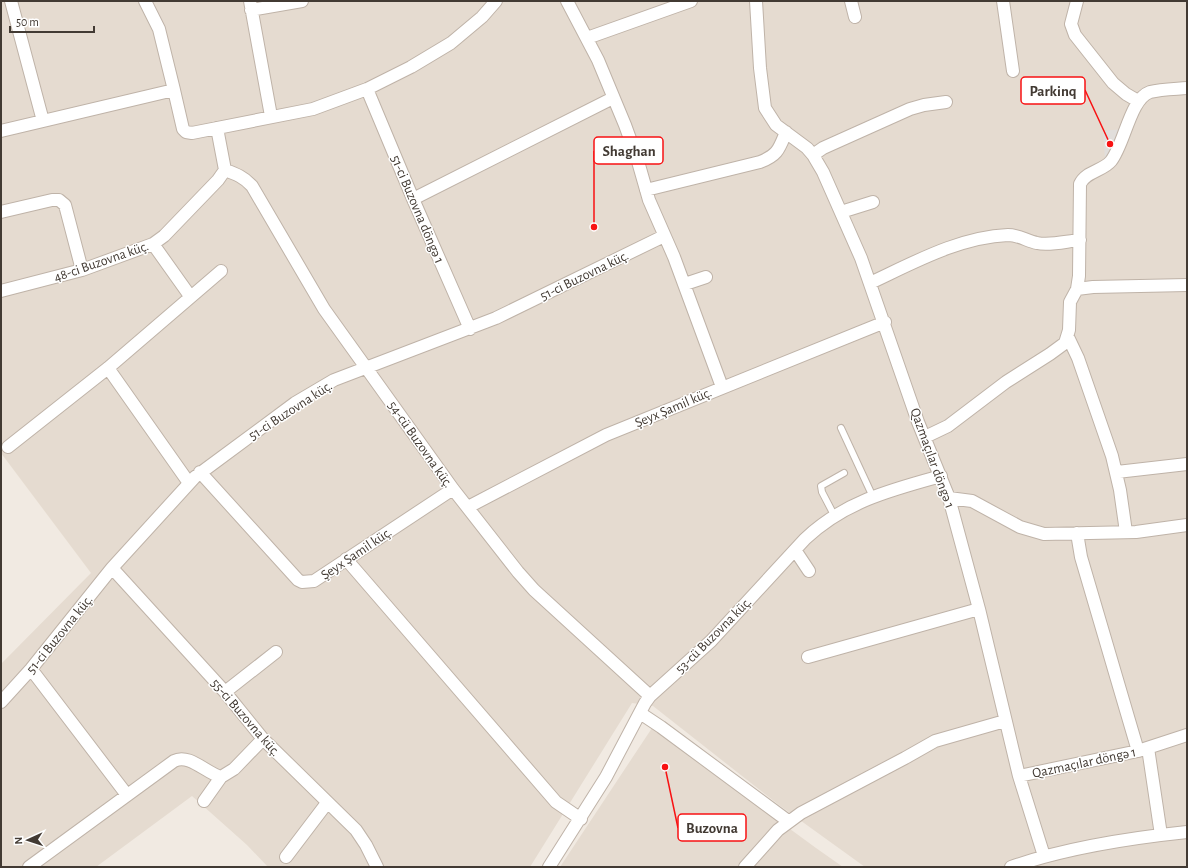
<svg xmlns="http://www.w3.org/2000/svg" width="1188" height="868" viewBox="0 0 1188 868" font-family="'Alegreya Sans',sans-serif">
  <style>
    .residential { fill: #e5dbd0 }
    .parking { fill: #e1dedb }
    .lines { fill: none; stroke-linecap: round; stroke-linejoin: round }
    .lane-casing { stroke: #bfb3a8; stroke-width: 8 }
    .street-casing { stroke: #bfb3a8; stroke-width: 14 }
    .lane { stroke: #fff; stroke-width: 6 }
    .street { stroke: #fff; stroke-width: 12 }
    .labels { text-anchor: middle; stroke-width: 3; stroke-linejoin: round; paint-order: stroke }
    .street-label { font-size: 14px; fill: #423a33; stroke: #fff }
    .leader { fill: none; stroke: #f81213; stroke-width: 1.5 }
    .callout-dot { fill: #f81213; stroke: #fff; stroke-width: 1.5 }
    .callout { fill: #fff; stroke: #f81213; stroke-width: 1.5 }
    .callout-label { font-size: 15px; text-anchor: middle; font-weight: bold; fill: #423a33 }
  </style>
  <rect width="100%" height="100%" fill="#f1eae2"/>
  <path class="residential" d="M 1,1 L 1187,1 L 1187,867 L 865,867 L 779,805 L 653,706 L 632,703 L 530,867 L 268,867 L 247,845 L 192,796 L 96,867 L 1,867 L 1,664 L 91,573 L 1,453 Z
    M 652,728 L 816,848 L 843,867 L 560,867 Z"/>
  <path class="parking" d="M 1123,129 L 1110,157 L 1105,160 L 1103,131 Z"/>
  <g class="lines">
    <defs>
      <path id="lane" d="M 841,428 L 873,497
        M 834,515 L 822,492 L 821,486 L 844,473"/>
      <path id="street" d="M 11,1 L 43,121
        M 145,1 L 159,29 L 174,90
        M 250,1 L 271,116
        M 567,1 L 598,60 L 625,125 L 637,158 L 649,200 L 674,257 L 722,387
        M 756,1 L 760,68 L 765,108 L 776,125 L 807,148 L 813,155 L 823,172 L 861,258 L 918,422 L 949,498 L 979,609 L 1019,776 L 1138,751 L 1187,735
        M 851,1 L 855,17
        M 1003,1 L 1013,71
        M 1077,1 L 1071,24 L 1075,35 L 1113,83 L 1126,94 L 1138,101
        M 251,10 L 302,1
        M 587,38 L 691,1
        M 367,89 L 413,199 L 470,329
        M 1,131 L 174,90 L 183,129 L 186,132 L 192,133 L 313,109 L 367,89 L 411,67 L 451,43 L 482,17 L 496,1
        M 813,155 L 823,148 L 910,109 L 924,105 L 946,102
        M 225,170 C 236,174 244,177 252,186 L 324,309 L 453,489 L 518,572 L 534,590 L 650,696
        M 646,190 L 760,162 C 778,155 779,149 786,132
        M 413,199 L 613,98
        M 1,212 L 52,200 L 59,200 L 65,205 L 82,270
        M 841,212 L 873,202
        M 153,244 L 190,296
        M 870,283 C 913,263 959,237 1008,235 C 1019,235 1027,241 1037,243 C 1050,246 1067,241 1080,240
        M 685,284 L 706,277
        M 1077,289 L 1093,287 L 1187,285
        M 1,291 L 82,270 L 153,244 L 164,236 L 218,180 L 225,170 L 217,128
        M 1068,337 L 1078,358 L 1112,456 L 1120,490 L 1126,532
        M 108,368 L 189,483
        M 925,437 L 948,426 L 1006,382 L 1050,354 L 1065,343 L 1069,330 L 1070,302 L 1077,289 L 1079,276 L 1080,184 C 1086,171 1103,171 1111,161 C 1125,143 1130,99 1150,92 C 1161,89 1175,89 1187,88
        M 8,447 L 108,368 L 221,271
        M 200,472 L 298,580 L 302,582 L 314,581 L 453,489
        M 1117,472 L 1187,464
        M 949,498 L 972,501 L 1020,527 L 1044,534 L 1136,532 L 1187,525
        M 468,507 L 606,435 L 885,322
        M 1077,533 L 1081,557 L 1138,751
        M 795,550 L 809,571
        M 346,559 L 556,802 L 581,819
        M 112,568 L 225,692 L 263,739 L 356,830 L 366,845 L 377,867
        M 808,657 L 979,609
        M 31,669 L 127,795
        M 225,692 L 276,652
        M 1,702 L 31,669 L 112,568 L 195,477 L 295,403 L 334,380 L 496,318 L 664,236
        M 640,713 L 661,727 L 788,821
        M 1148,748 L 1161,835
        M 1019,776 L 1044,856
        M 204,801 L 221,777
        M 286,857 L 327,803
        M 29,867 L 174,761 C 189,753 206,773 221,777 L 234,769 L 263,739
        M 549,867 L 606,777 L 645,703 L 650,696 L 711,641 L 805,539 C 844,502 890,490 941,476
        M 745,867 L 778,830 L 801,813 L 905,758 L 935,741 L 1005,721
        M 1011,867 C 1065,848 1130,838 1187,832"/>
    </defs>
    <use href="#lane" class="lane-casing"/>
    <use href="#street" class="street-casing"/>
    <use href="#lane" class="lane"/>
    <use href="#street" class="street"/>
  </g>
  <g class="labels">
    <g class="street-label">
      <text transform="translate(418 209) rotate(67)" y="5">51-ci Buzovna döngə 1</text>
      <text transform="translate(101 261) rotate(-19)" y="5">48-ci Buzovna küç.</text>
      <text transform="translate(584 275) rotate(-26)" y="5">51-ci Buzovna küç.</text>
      <text transform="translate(673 407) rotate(-23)" y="5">Şeyx Şamil küç.</text>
      <text transform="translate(290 410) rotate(-33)" y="5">51-ci Buzovna küç.</text>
      <text transform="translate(421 444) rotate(55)" y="5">54-cü Buzovna küç.</text>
      <text transform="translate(933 458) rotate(70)" y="5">Qazmaçılar döngə 1</text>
      <text transform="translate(356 553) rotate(-34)" y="5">Şeyx Şamil küç.</text>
      <text transform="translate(59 634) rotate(-51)" y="5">51-ci Buzovna küç.</text>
      <text transform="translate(713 635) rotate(-45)" y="5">53-cü Buzovna küç.</text>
      <text transform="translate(246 717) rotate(49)" y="5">55-ci Buzovna küç.</text>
      <text transform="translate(1084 762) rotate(-12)" y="5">Qazmaçılar döngə 1</text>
    </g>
  </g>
  <path class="leader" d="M1110 144L1085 90M594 227L594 151M665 767L678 828"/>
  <g class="callout-dot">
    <circle cx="1110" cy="144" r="4"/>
    <circle cx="594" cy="227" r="4"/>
    <circle cx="665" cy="767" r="4"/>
  </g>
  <g class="callout">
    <rect x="1021" y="77" width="64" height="27" rx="4"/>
    <rect x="594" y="137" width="69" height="27" rx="4"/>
    <rect x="678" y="814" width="68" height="27" rx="4"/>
  </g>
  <g class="callout-label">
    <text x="1053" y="96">Parkinq</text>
    <text x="629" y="156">Shaghan</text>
    <text x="712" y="833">Buzovna</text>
  </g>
  <rect width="1188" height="868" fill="none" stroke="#423a33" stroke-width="4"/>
  <g transform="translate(28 840) rotate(267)" stroke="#ffffff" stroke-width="3" paint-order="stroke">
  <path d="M0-3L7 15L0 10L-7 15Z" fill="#423a33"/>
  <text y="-6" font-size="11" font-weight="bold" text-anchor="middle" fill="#423a33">N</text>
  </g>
  <path d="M10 26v6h84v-6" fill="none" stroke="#423a33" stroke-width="2"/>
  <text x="16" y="26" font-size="12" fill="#423a33" stroke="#ffffff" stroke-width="3" paint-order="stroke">50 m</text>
</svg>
